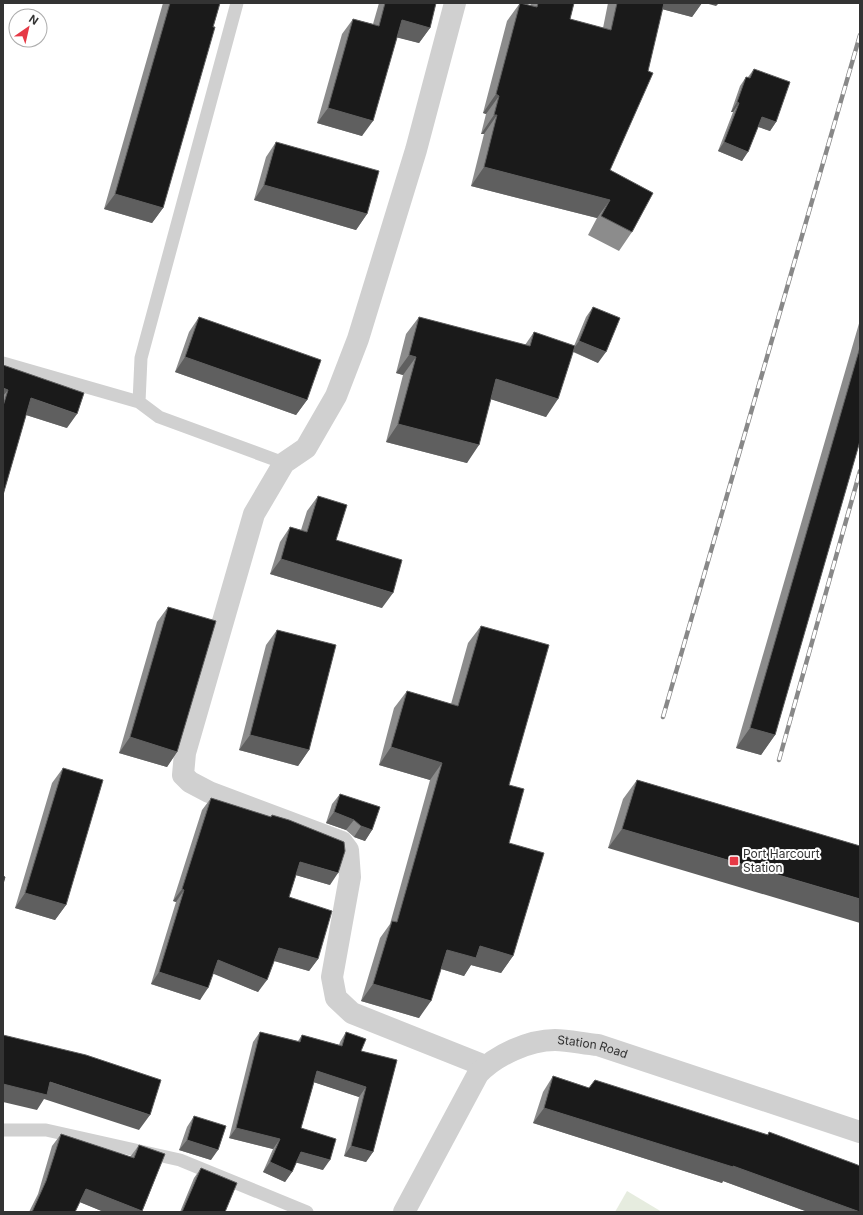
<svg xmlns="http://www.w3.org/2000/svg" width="863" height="1215" viewBox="0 0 863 1215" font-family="Inter,sans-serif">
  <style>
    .green { fill: #e6ecdf }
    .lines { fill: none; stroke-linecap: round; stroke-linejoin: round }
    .lane { stroke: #d0d0d0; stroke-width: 13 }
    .street { stroke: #d0d0d0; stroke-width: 22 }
    .rail-casing { stroke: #888; stroke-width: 4.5 }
    .rail { stroke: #fff; stroke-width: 3; stroke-dasharray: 9; stroke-linecap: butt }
    .wall { fill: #8c8c8c }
    .shaded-wall { fill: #5f5f5f }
    .building { fill: #1a1a1a; stroke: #5f5f5f }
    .poi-dot { fill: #e63946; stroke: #fff; stroke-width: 1.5 }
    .labels { text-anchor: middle; stroke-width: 4; stroke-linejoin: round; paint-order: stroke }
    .poi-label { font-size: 12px; fill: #333; stroke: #fff; text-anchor: start }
    .street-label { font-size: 12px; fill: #333; stroke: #fff }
  </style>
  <rect width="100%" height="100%" fill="#fff"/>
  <path class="green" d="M 627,1191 L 662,1212 L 615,1212 Z"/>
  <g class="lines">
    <path class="lane" d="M 3,363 L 139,402 L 159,417 L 284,463
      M 139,402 L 141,358 L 237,3
      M 3,1130 L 46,1130 L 180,1160 L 307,1212"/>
    <g class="street">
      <path d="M 455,3 L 416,150 L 358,339 L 336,396 L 306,448 L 284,463 L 254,514 L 185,753 L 183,775 L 190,782 L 209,792 L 342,842 L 348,850 L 350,877 L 332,977 L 336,998 L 352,1013 L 485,1066"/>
      <path id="s1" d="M 404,1212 L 478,1074 C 496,1055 529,1040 555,1040 C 569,1040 584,1044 598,1045 L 860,1132"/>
    </g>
    <defs>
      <path id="rail" d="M 663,717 L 860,35
        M 779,760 L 860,471"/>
    </defs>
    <use href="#rail" class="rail-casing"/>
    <use href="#rail" class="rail"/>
  </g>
  <path class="wall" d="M 163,3 L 220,3 L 163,208 L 152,223 L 104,209 Z
    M 379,3 L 436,3 L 430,28 L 419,43 L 397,37 L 362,136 L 317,123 L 342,34 L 353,19 L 373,24 Z
    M 520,3 L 530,5 L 532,3 L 574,3 L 570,19 L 603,28 L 608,3 L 702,3 L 692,17 L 662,9 L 610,170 L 632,232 L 619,251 L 588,235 L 597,218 L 471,186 L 484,134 L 481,134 L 486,114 L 483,113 L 507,21 Z
    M 754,69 L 776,122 L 770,131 L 758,127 L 742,161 L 718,151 L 733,112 L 731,112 L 740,86 L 746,77 L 748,77 Z
    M 276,142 L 367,214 L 356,230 L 254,200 L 266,157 Z
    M 593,307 L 598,363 L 573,352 L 546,417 L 491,399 L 467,463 L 386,442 L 403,375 L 396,373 L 406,334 L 419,317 L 525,345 L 534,332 L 574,346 L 586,317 Z
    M 199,317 L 307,400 L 296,415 L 175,372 L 189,332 Z
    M 860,320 L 860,441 L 775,735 L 761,755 L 736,748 Z
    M 3,365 L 67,428 L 26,415 L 3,495 Z
    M 318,496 L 336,540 L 382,608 L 270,574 L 280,542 L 290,527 L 301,530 L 307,511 Z
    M 168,607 L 177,752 L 167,767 L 119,753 L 157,622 Z
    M 481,626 L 509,785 L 509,843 L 513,956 L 501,973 L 471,965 L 464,976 L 441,969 L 419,1018 L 361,1001 L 380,938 L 390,924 L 430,780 L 379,765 L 394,708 L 407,691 L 451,704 L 468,643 Z
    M 277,630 L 309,750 L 298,766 L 239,750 L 266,645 Z
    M 63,768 L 66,905 L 55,920 L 15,908 L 52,783 Z
    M 637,780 L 860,846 L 608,848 L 623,799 Z
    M 340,794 L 372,830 L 365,841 L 354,837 L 346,830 L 326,823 L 332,804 Z
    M 211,798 L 270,817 L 272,815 L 330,885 L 296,875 L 289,897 L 318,959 L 309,971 L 274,961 L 258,992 L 213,973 L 200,1000 L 151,984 L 176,902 L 173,901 L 202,810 Z
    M 260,1032 L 298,1041 L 302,1035 L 339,1045 L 340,1042 L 346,1032 L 361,1051 L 397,1060 L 373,1152 L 366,1162 L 344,1156 L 359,1097 L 314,1082 L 301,1128 L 323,1170 L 296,1162 L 292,1172 L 285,1182 L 263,1172 L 273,1149 L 229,1138 L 253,1042 Z
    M 553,1076 L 589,1088 L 767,1135 L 769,1132 L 860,1212 L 808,1212 L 723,1181 L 722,1183 L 533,1123 L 543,1092 Z
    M 194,1116 L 211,1160 L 179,1150 L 187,1127 Z
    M 61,1134 L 130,1157 L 139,1145 L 165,1154 L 142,1212 L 104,1212 L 80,1202 L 75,1212 L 29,1212 L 38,1194 L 52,1146 Z
    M 201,1168 L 225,1212 L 180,1212 L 194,1178 Z"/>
  <path class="shaded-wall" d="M 656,3 L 702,3 L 692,17 L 654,7 Z
    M 705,3 L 719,3 L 716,6 Z
    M 402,20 L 430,28 L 419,43 L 391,36 Z
    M 496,94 L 499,96 L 486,114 L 483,113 Z
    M 737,102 L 739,103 L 733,112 L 731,112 Z
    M 328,108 L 373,121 L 362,136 L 317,123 Z
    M 494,115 L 497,115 L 484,134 L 481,134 Z
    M 762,117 L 776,122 L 770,131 L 756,126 Z
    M 724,142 L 748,152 L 742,161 L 718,151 Z
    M 484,167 L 610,200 L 597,218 L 471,186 Z
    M 264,185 L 367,214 L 356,230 L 254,200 Z
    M 115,194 L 163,208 L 152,223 L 104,209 Z
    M 579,341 L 606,352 L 598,363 L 572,351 Z
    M 409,355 L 416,357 L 403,375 L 396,373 Z
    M 185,357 L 307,400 L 296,415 L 175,372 Z
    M 496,379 L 558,399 L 546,417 L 484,397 Z
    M 3,388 L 8,390 L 3,396 Z
    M 31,398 L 77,414 L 67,428 L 20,413 Z
    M 398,424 L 479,445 L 467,463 L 386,442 Z
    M 281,559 L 393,593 L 382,608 L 270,574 Z
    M 750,728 L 775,735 L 761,755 L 736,748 Z
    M 250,735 L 309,750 L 298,766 L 239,750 Z
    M 130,737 L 177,752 L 167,767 L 119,753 Z
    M 391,747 L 442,763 L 430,780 L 379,765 Z
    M 334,812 L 354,820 L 346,830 L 326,823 Z
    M 361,826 L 372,830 L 365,841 L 354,837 Z
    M 622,829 L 860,899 L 860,923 L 608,848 Z
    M 300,862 L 338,873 L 330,885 L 292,874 Z
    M 182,889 L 184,890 L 176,902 L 173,901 Z
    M 25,893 L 66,905 L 55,920 L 15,908 Z
    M 480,946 L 513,956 L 501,973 L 471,965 L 464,976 L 435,967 L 447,950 Z
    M 279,948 L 318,959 L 309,971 L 271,960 Z
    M 218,960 L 267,980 L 258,992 L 209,972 Z
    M 159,972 L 208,988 L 200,1000 L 151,984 Z
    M 373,984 L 431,1001 L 419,1018 L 361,1001 Z
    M 317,1071 L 366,1087 L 359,1097 L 310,1081 Z
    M 50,1082 L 150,1115 L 139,1130 L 44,1099 L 37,1110 L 3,1102 L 3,1084 Z
    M 544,1108 L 733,1166 L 856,1210 L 855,1212 L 808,1212 L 723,1181 L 722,1183 L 533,1123 Z
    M 236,1128 L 280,1139 L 273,1149 L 229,1138 Z
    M 187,1140 L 218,1150 L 211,1160 L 179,1150 Z
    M 351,1146 L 373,1152 L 366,1162 L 344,1156 Z
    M 301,1152 L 330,1160 L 323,1170 L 294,1162 Z
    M 270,1162 L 292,1172 L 285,1182 L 263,1172 Z
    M 86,1189 L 142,1211 L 142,1212 L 104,1212 L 77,1201 Z"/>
  <path class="building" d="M 170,3 L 220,3 L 213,27 L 215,27 L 163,208 L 115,194 Z
    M 385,3 L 436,3 L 430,28 L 402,20 L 373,121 L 328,108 L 353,19 L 379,26 Z
    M 520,3 L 537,7 L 538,3 L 574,3 L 570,19 L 611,30 L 617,3 L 664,3 L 648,71 L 653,73 L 610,170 L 653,193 L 632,232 L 601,216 L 610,200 L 484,167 L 497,115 L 494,115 L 499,96 L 496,94 Z
    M 754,69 L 790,82 L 776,122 L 762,117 L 748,152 L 724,142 L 739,103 L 737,102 L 746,77 L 750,78 Z
    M 276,142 L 379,171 L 367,214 L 264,185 Z
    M 593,307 L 620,318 L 606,352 L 579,341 Z
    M 199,317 L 321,360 L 307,400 L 185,357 Z
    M 419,317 L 530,346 L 534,332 L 575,346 L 558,399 L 496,379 L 479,445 L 398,424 L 416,357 L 409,355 Z
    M 860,347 L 860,441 L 775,735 L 750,728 Z
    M 3,365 L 84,393 L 77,414 L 31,398 L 3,495 L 3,406 L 8,390 L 3,388 Z
    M 318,496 L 347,505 L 336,540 L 402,560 L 393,593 L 281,559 L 290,527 L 307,532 Z
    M 168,607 L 216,621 L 177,752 L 130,737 Z
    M 481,626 L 549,645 L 509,785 L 524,789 L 509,843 L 544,853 L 513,956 L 480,946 L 476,958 L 447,950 L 431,1001 L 373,984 L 392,921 L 397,922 L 442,763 L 391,747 L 407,691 L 458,706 Z
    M 277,630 L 336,645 L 309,750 L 250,735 Z
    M 63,768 L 103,780 L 66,905 L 25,893 Z
    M 637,780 L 860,846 L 860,899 L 622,829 Z
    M 340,794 L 380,807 L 372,830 L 361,826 L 354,820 L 334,812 Z
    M 211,798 L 271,817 L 272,815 L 289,820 L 344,842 L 345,851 L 338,873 L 300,862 L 289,897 L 332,911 L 318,959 L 279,948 L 267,980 L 218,960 L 208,988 L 159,972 L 184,890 L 182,889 Z
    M 3,876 L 5,877 L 3,884 Z
    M 260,1032 L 300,1042 L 302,1035 L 342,1046 L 346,1032 L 366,1039 L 361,1051 L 397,1060 L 373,1152 L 351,1146 L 366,1087 L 317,1071 L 301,1128 L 336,1139 L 330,1160 L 301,1152 L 292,1172 L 270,1162 L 280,1139 L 236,1128 Z
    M 3,1035 L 86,1055 L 161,1080 L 150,1115 L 50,1082 L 47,1095 L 3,1084 Z
    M 553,1076 L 589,1088 L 595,1080 L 768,1135 L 769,1132 L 855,1164 L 860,1166 L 860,1212 L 733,1166 L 733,1167 L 544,1108 Z
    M 194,1116 L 226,1126 L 218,1150 L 187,1140 Z
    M 61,1134 L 134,1158 L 139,1145 L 165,1154 L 142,1211 L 86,1189 L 75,1212 L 32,1212 L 46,1181 Z
    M 201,1168 L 237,1183 L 225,1212 L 182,1212 Z"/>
  <rect class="poi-dot" x="729" y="856" width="10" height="10" rx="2"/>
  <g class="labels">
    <g class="poi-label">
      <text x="743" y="858">Port Harcourt<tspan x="743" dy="14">Station</tspan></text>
    </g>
    <g class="street-label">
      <text dy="4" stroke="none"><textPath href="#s1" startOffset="281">Station Road</textPath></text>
    </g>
  </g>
  <rect width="863" height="1215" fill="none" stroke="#333333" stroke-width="8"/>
  <g transform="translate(28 28) rotate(34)"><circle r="19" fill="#ffffff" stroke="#adadad"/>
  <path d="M0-3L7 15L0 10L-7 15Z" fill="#e63946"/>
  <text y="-6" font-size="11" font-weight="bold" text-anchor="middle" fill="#333333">N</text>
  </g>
</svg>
